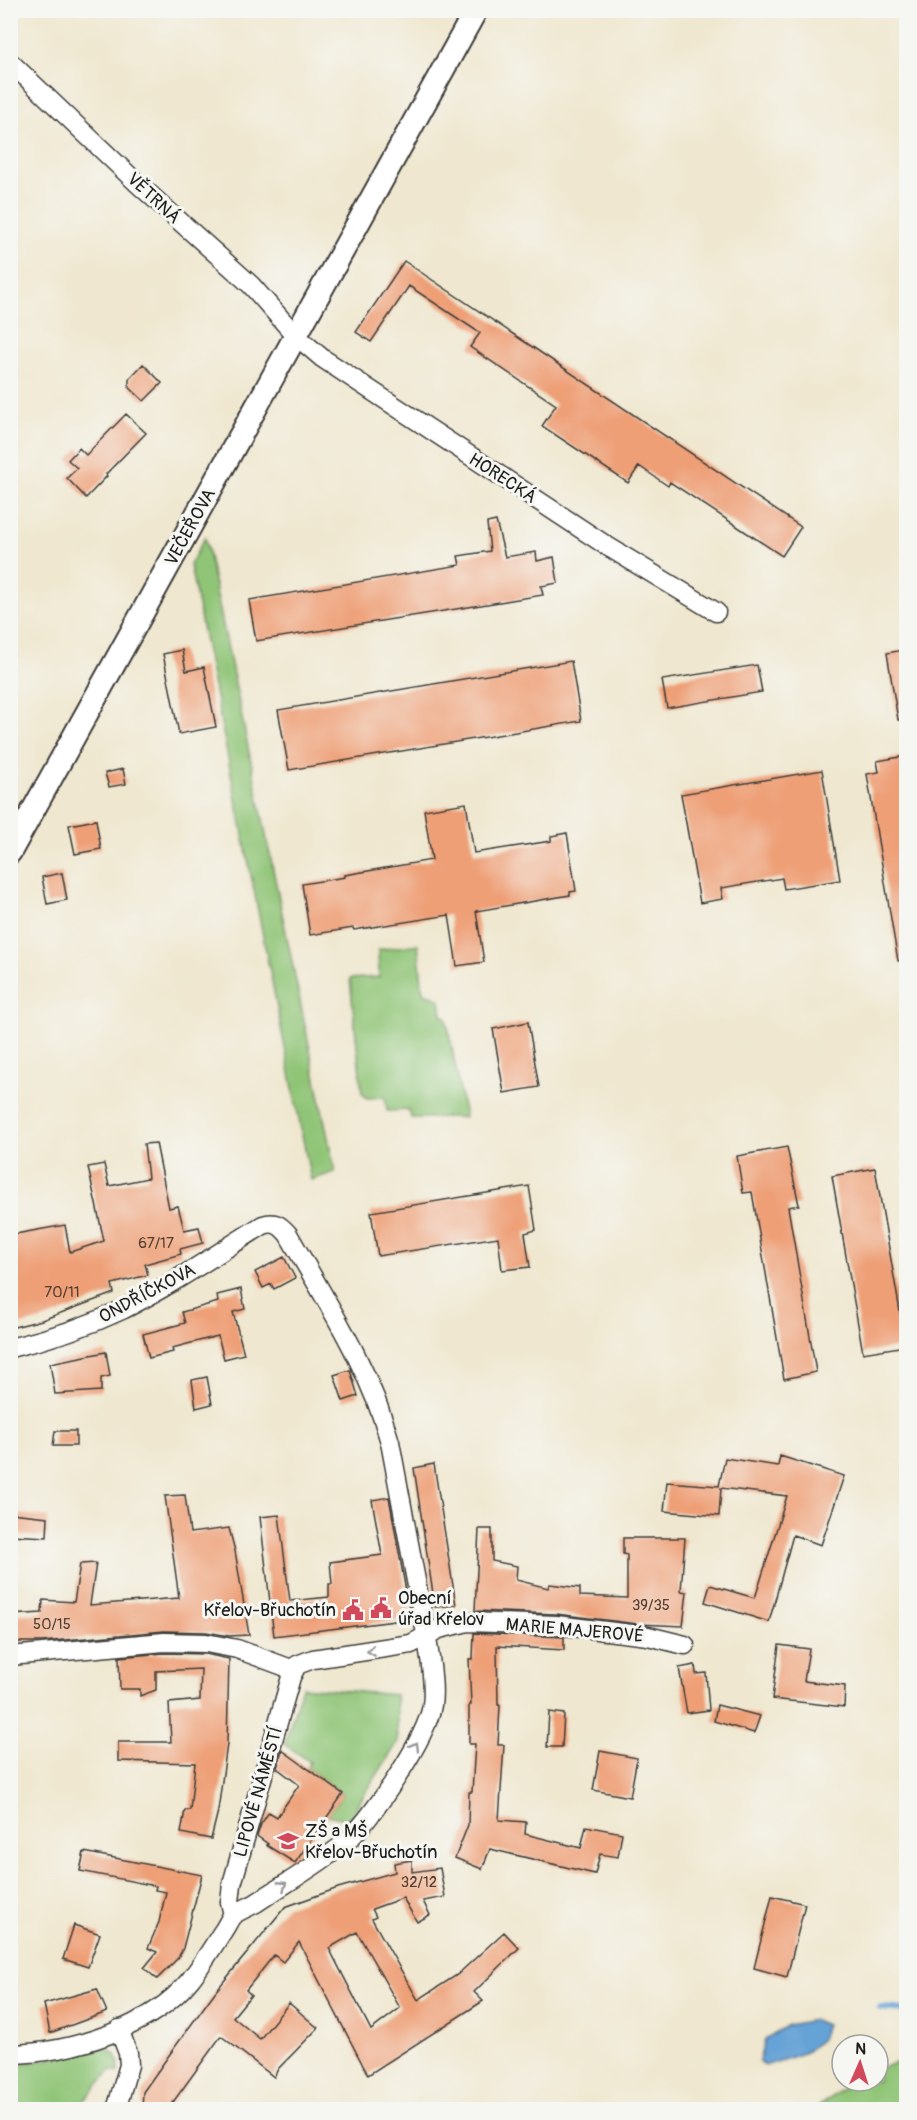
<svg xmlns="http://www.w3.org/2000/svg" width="917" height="2120" viewBox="0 0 917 2120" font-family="Pangolin,sans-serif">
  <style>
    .green { fill: #90c577; stroke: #56704a; stroke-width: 1.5 }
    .water { fill: #65a2d6; stroke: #405f79; stroke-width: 1.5 }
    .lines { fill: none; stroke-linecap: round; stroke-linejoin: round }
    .stream { stroke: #65a2d6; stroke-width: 6 }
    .building { fill: #ee9f76; fill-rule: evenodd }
    .minor-casing { stroke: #3c3a37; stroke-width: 21 }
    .tertiary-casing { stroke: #3c3a37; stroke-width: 26 }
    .minor { stroke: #fff; stroke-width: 18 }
    .tertiary { stroke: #fff; stroke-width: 22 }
    .oneway { stroke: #999 }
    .labels { text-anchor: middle; stroke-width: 6; stroke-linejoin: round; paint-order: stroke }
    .number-label { font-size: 15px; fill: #503d32 }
    .street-label { font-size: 18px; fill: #1c1c1c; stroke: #f6f6f2 }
    .poi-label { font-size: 18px; fill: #1c1c1c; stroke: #f6f6f2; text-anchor: start }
  </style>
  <rect width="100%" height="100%" fill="#f6f6f2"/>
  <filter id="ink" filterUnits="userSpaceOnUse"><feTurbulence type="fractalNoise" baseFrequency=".0167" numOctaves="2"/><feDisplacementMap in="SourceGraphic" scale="12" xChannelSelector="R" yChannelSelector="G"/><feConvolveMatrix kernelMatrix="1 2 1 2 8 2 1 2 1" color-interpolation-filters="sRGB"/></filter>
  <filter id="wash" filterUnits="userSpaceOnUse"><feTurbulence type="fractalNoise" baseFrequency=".008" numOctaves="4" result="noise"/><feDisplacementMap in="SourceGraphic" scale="24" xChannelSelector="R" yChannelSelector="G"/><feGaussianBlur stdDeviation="1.35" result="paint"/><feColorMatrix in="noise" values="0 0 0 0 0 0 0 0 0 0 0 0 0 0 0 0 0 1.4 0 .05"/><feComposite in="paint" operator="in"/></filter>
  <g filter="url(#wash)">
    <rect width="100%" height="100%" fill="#efe7cf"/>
    <path class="green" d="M 205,537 L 335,1172 L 311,1180 L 190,565 Z
      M 418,944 L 423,993 L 434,996 L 440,1000 L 442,1015 L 446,1017 L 465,1117 L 411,1118 L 409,1110 L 387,1111 L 385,1097 L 367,1098 L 362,1093 L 350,979 L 379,977 L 378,950 Z
      M 302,1687 L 396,1695 L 398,1742 L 348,1820 L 328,1815 L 343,1794 L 307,1768 L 310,1762 L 284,1744 Z
      M 100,2047 C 115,2050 121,2057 118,2072 L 111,2070 L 77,2109 L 11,2108 L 11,2064 L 46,2060 Z
      M 906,2059 L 906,2109 L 815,2109 L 853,2081 L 878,2081 L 878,2069 Z"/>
    <path class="water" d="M 814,2020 L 826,2025 L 821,2039 L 806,2052 L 765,2066 L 759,2060 L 765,2039 L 788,2025 Z"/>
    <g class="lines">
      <path class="stream" d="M 880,2008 L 906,2010"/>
    </g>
    <g id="blocks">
      <path class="building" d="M 404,261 L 801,527 L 782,556 L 670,482 L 668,486 L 639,466 L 628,483 L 542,426 L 556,405 L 470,347 L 480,333 L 409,286 L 371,342 L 356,332 Z
        M 143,364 L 162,383 L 144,401 L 129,387 L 129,379 Z
        M 126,414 L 146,433 L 106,474 L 107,476 L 86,498 L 67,478 L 77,468 L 68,460 L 79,448 L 86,455 Z
        M 496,521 L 505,557 L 536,552 L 537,561 L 554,557 L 558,583 L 541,586 L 543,595 L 256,641 L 249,600 L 460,565 L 458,556 L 490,551 L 487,523 Z
        M 182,650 L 186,671 L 204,667 L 216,727 L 179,734 L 163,654 Z
        M 903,650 L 906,671 L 906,719 L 898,720 L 887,653 Z
        M 571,661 L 581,721 L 289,770 L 278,710 Z
        M 757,665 L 762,692 L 667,708 L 662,680 Z
        M 906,756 L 906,960 L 898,961 L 867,774 L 879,772 L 877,761 Z
        M 123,769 L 126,784 L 109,787 L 105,773 Z
        M 822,770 L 840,880 L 784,889 L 782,878 L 721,888 L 723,899 L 700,903 L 681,794 Z
        M 466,803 L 474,853 L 551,841 L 551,836 L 567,833 L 576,891 L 570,892 L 570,895 L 476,911 L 484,962 L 457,966 L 449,915 L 354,930 L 353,928 L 310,935 L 302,884 L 345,877 L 345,875 L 432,860 L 424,810 Z
        M 96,820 L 101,849 L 75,854 L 69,825 Z
        M 62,873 L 67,900 L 47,904 L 42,877 Z
        M 528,1022 L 539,1087 L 504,1093 L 493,1029 Z
        M 156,1143 L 169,1208 L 178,1206 L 184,1230 L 199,1227 L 203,1243 L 180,1249 L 181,1254 L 145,1264 L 148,1275 L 112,1284 L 114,1293 L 42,1320 L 10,1328 L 10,1235 L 65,1225 L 70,1252 L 104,1241 L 88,1167 L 104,1164 L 109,1186 L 148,1178 L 144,1144 Z
        M 787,1147 L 799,1205 L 788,1207 L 816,1372 L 784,1379 L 752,1192 L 743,1193 L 737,1156 Z
        M 875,1168 L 906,1346 L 863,1353 L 832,1176 Z
        M 529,1186 L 536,1230 L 525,1233 L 530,1267 L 502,1270 L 498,1237 L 378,1256 L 371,1212 Z
        M 284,1257 L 295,1278 L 274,1289 L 271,1284 L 263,1288 L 255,1272 Z
        M 241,1289 L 245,1309 L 233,1312 L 244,1354 L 224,1359 L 218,1336 L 172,1348 L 173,1352 L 149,1358 L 143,1334 L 185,1323 L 182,1312 L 218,1302 L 217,1295 Z
        M 106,1352 L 110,1376 L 101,1378 L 101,1391 L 55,1394 L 50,1363 Z
        M 350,1370 L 358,1396 L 343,1401 L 334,1375 Z
        M 207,1377 L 212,1404 L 196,1408 L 192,1380 Z
        M 55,1431 L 76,1431 L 76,1446 L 53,1446 Z
        M 780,1456 L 844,1476 L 821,1545 L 793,1535 L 769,1622 L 705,1602 L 710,1585 L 755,1598 L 787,1496 L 721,1488 L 719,1516 L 664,1511 L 667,1482 L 719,1486 L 725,1458 L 778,1466 Z
        M 434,1464 L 456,1605 L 435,1607 L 414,1468 Z
        M 185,1495 L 190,1533 L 229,1528 L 235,1551 L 249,1635 L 229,1636 L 206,1632 L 164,1631 L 42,1642 L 10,1642 L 10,1615 L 42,1613 L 43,1600 L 74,1602 L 80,1564 L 96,1563 L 90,1605 L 179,1598 L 165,1496 Z
        M 389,1497 L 411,1619 L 274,1636 L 260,1517 L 279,1515 L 290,1601 L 329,1597 L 329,1584 L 332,1584 L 330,1562 L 382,1555 L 372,1500 Z
        M 10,1513 L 48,1517 L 47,1537 L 10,1535 Z
        M 479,1529 L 492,1529 L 492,1561 L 517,1566 L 516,1580 L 548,1588 L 550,1584 L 580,1588 L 580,1596 L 627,1598 L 627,1555 L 623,1554 L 623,1538 L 685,1538 L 681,1591 L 687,1592 L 683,1626 L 638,1624 L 556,1614 L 475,1611 Z
        M 474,1633 L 564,1637 L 564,1650 L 497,1646 L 498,1705 L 500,1705 L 498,1745 L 504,1745 L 499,1820 L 526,1822 L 525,1834 L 581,1848 L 586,1826 L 622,1833 L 618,1857 L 600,1854 L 595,1874 L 490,1849 L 482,1869 L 455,1858 L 468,1825 L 469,1792 L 472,1792 L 475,1744 L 469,1744 L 469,1705 L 471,1705 L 469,1659 L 473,1659 Z
        M 779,1645 L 809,1649 L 804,1681 L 845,1686 L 844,1707 L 772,1699 Z
        M 164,1653 L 205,1654 L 229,1659 L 227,1744 L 218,1811 L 211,1839 L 181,1833 L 185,1810 L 190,1810 L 195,1763 L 118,1761 L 118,1742 L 171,1742 L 169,1703 L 200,1700 L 201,1669 L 156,1671 L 156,1690 L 140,1696 L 140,1689 L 120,1689 L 119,1657 Z
        M 695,1665 L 696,1674 L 706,1673 L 709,1710 L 687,1713 L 679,1668 Z
        M 717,1705 L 760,1716 L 754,1733 L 714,1721 Z
        M 549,1712 L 564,1714 L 562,1747 L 547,1747 Z
        M 282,1750 L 343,1794 L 295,1863 L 266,1845 L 268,1844 L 257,1836 L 261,1824 L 269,1812 L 277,1817 L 299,1785 L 277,1768 Z
        M 600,1751 L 637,1758 L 630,1797 L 593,1790 Z
        M 84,1852 L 202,1875 L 183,1948 L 178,1958 L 157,1979 L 144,1968 L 157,1952 L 148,1948 L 159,1922 L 166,1892 L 155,1890 L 156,1886 L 80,1871 Z
        M 412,1860 L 412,1872 L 440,1868 L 445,1897 L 423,1901 L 430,1915 L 417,1922 L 403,1898 L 372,1909 L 376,1917 L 372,1919 L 418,2000 L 457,1975 L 504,1932 L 519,1948 L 474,1992 L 483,2001 L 368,2075 L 299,1942 L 283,1962 L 274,1955 L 246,1990 L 251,1995 L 233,2017 L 260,2039 L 289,2003 L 318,2028 L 278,2069 L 274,2077 L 221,2036 L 168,2109 L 142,2109 L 143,2092 L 172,2051 L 215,1992 L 285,1907 L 338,1888 L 395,1872 L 394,1863 ZM 357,1932 L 400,2008 L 371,2030 L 329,1948 Z
        M 772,1896 L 805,1904 L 787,1977 L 754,1968 Z
        M 74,1925 L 100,1934 L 88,1967 L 63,1959 Z
        M 97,1989 L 107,2012 L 50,2033 L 44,2004 Z"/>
    </g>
  </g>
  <g filter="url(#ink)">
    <use href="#blocks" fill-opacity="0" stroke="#3c3a37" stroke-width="1.5"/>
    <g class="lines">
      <defs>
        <path id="minor" d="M 10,62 L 137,183 L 251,285 L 295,335 L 322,358 L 607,546 L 716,612
          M 10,1348 C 49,1339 88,1326 124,1309 C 172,1285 218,1253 263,1225 C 275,1221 280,1225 288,1234 C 326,1301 369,1366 390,1442 C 400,1495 410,1549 420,1602 C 425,1629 436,1679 432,1705 C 427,1738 371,1820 346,1842 C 318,1865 286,1883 256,1903 C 249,1907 238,1911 232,1916 C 229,1920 226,1927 223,1931 C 212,1948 202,1965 190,1980 C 151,2028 71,2053 10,2054
          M 10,1656 L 164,1642 L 206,1643 L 237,1649 L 294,1670
          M 233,1915 L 230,1902 L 232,1884 L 291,1677 L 297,1665 L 313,1659 L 411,1644 L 439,1629 L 468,1622 L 556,1625 L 648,1636 L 685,1645
          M 116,2110 L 129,2065 L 128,2053 L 119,2029"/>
        <path id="tertiary" d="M 10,852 L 476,10"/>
      </defs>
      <use href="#minor" class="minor-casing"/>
      <use href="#tertiary" class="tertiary-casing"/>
      <use href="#minor" class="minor"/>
      <use href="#tertiary" class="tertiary"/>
    </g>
    <defs><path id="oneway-chevron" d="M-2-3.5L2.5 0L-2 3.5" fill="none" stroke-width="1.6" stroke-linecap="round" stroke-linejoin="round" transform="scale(1.5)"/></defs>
    <g class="oneway">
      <use href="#oneway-chevron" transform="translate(371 1651) rotate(172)"/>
      <use href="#oneway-chevron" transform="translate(415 1746) rotate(-59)"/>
      <use href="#oneway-chevron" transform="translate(283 1885) rotate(-33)"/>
    </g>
  </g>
  <defs>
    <symbol id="civic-bare" viewBox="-9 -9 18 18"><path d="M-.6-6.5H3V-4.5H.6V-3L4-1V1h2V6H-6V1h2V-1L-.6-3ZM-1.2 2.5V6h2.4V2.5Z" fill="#d1495b" stroke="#f6f6f2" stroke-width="2.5" paint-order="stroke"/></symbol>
    <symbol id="school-bare" viewBox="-9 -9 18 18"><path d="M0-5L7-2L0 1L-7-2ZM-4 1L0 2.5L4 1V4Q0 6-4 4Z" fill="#d1495b" stroke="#f6f6f2" stroke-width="2.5" paint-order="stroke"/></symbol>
  </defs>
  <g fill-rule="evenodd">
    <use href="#civic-bare" x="366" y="1593" width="30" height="30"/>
    <use href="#civic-bare" x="338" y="1595" width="30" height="30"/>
    <use href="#school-bare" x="273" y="1826" width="30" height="30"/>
  </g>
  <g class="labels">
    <g class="number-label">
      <text x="156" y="1248">67/17</text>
      <text x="62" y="1297">70/11</text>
      <text x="651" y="1610">39/35</text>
      <text x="52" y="1629">50/15</text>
      <text x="419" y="1887">32/12</text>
    </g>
    <g class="street-label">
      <text transform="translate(154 198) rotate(43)" y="6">VĚTRNÁ</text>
      <text transform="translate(503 478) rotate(33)" y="6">HORECKÁ</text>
      <text transform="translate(190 527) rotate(-61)" y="6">VEČEŘOVA</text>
      <text transform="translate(147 1293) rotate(-28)" y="6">ONDŘÍČKOVA</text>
      <text transform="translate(575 1630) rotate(5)" y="6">MARIE MAJEROVÉ</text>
      <text transform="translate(258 1792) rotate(-74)" y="6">LIPOVÉ NÁMĚSTÍ</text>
    </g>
    <g class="poi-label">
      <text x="398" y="1604">Obecní<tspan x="398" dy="21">úřad Křelov</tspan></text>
      <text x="336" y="1616" text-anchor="end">Křelov-Břuchotín</text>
      <text x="305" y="1837">ZŠ a MŠ<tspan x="305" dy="21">Křelov-Břuchotín</tspan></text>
    </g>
  </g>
  <rect width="917" height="2120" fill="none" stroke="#f6f6f2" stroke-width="36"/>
  <g transform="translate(860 2063) rotate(3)"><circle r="28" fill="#f6f6f2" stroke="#9f9f9c" stroke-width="1.5"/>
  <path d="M0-4.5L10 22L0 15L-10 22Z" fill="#d1495b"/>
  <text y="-9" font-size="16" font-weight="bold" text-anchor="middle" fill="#1c1c1c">N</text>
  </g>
</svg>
